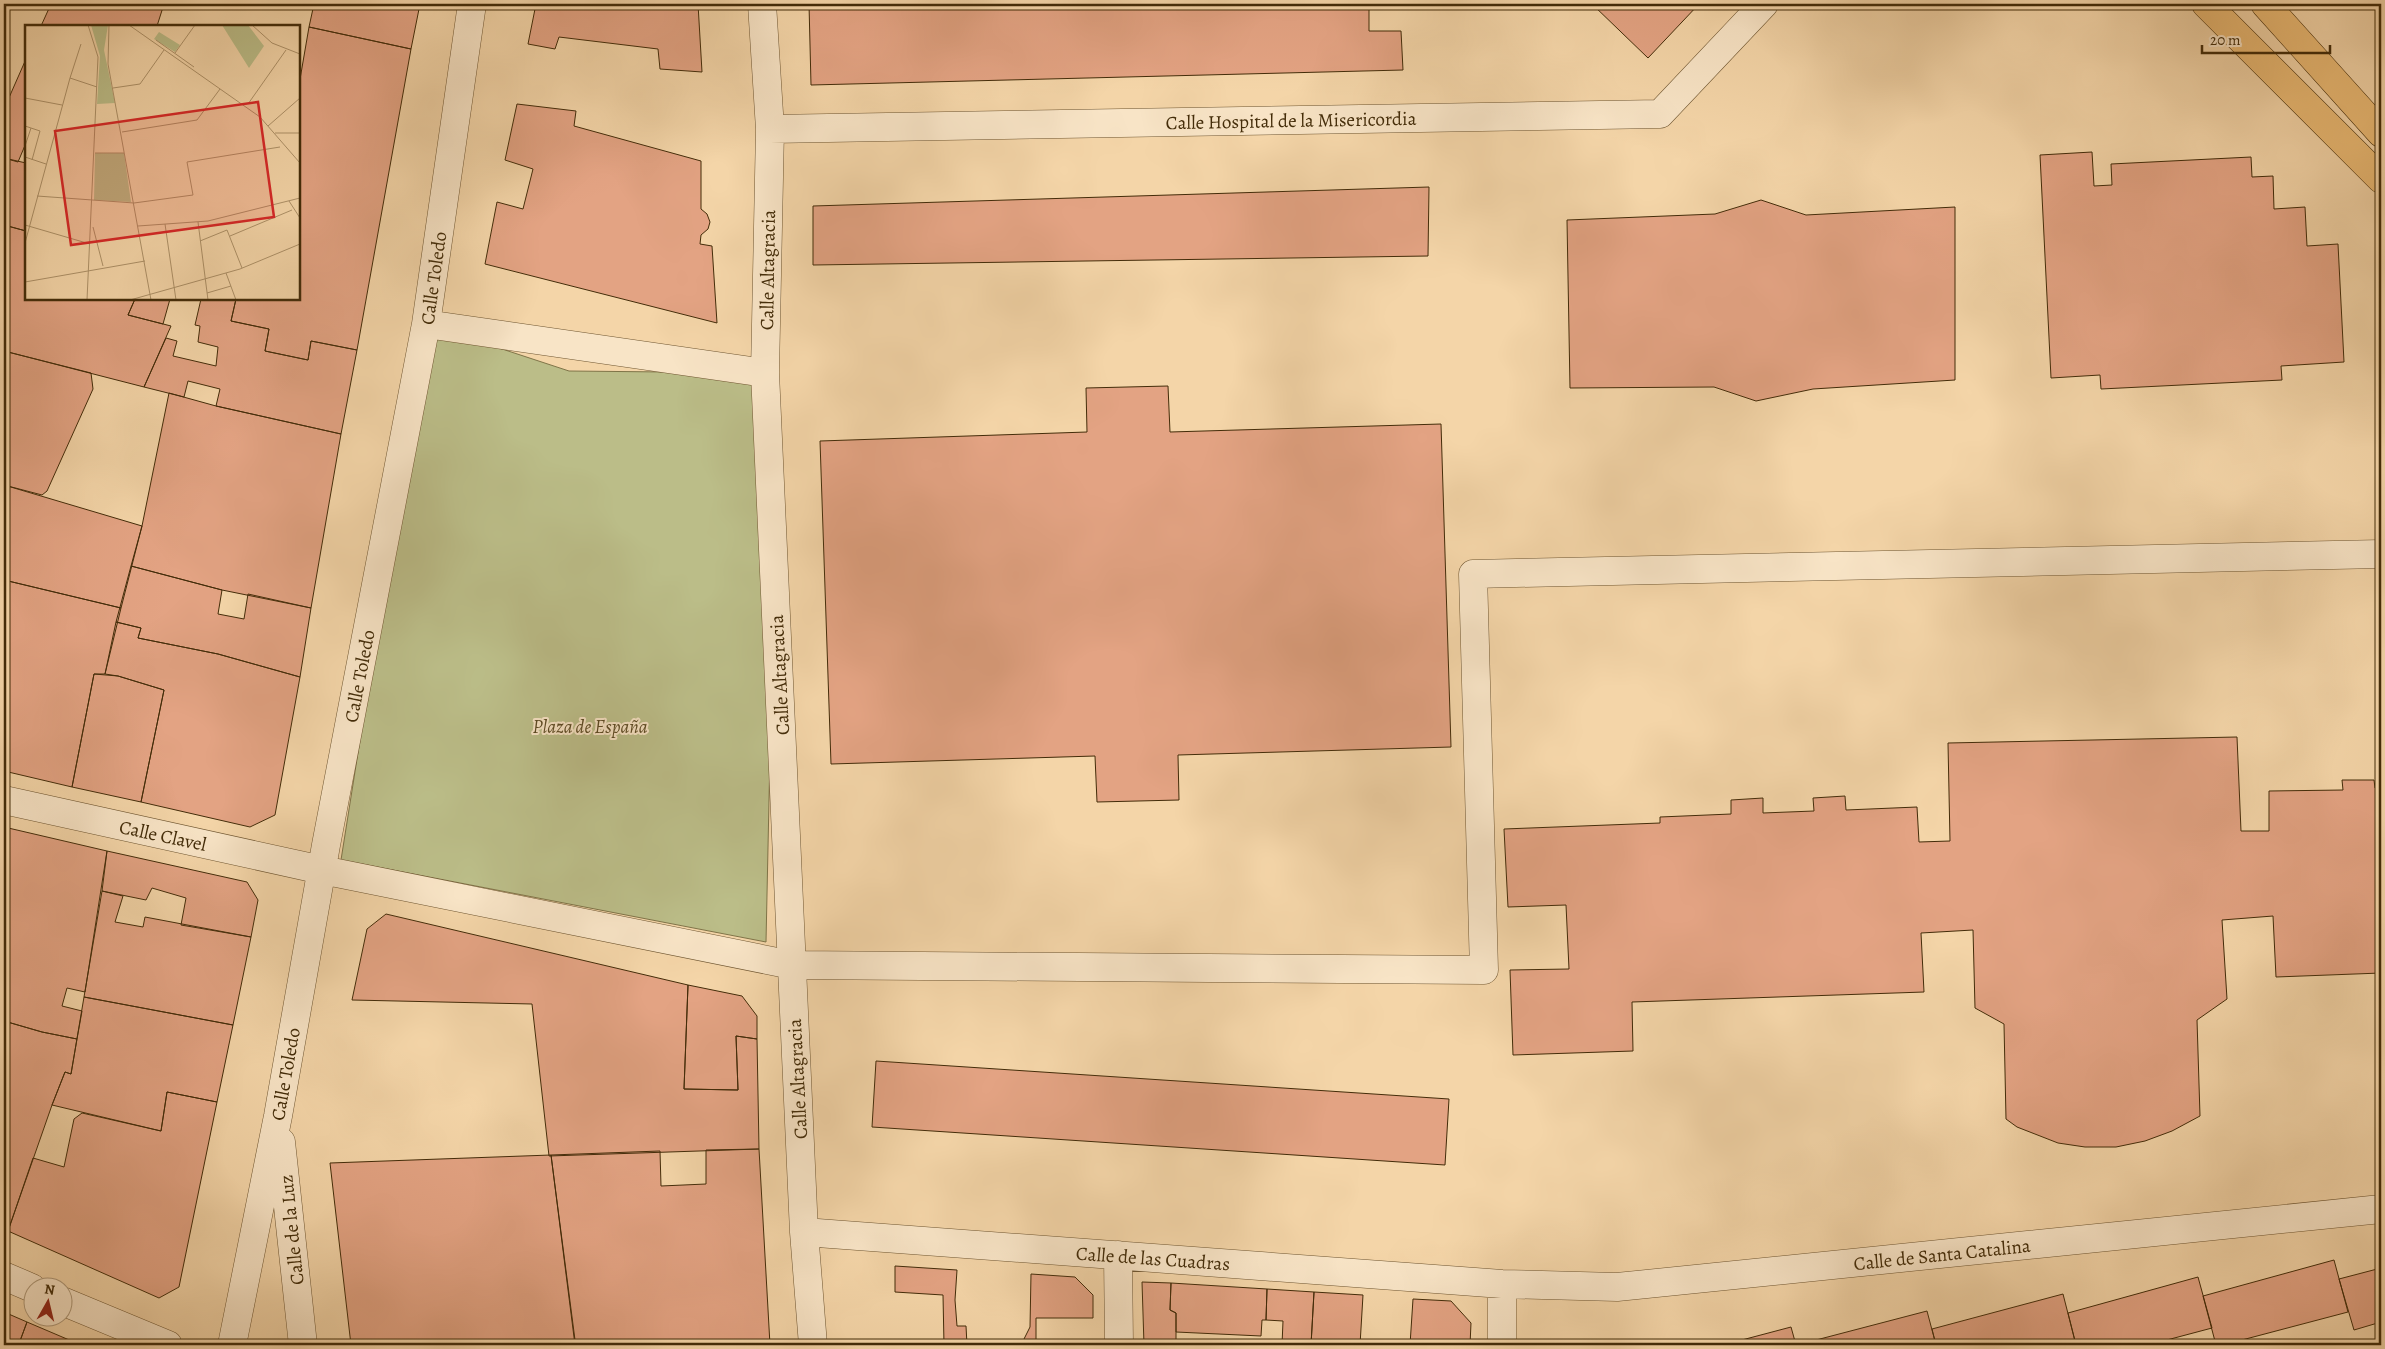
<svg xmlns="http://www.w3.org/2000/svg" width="2385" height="1349" viewBox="0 0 2385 1349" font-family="Alegreya,serif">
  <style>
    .green { fill: #bbbd88; stroke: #7f7448 }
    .building { fill: #e3a383; stroke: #432c09 }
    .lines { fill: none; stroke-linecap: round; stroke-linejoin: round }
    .street-casing { stroke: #6f5631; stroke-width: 29 }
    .highway-casing { stroke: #432c09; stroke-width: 29 }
    .street { stroke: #f8e4c6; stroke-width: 28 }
    .highway { stroke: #eaba74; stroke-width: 28 }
    .labels { text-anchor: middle; stroke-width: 4; stroke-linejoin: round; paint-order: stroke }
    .street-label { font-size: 19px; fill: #432c09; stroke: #f8e4c6 }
    .park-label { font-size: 19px; font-style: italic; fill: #5b4922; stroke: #f8e4c6 }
    .inset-road { fill: none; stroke: #ad9168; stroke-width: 1 }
    .view { fill: #d62828; fill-opacity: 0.15; stroke: #d62828; stroke-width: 2.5 }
    .inset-edge { fill: none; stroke: #432c09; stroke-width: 2.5 }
  </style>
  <rect width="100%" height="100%" fill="#f4d5a8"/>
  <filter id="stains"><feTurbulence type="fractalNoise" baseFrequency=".004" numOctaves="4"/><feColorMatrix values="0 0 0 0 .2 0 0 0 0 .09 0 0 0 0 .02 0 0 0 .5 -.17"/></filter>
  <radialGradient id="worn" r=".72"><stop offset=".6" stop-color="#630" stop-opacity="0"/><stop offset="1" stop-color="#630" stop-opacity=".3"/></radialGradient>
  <path class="green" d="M 426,324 L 569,371 L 765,373 L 774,565 L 766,942 L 341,860 Z"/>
  <path class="building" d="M 51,4 L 164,4 L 157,26 L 41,26 Z
    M 314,4 L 420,4 L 411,49 L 309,27 Z
    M 536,4 L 698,4 L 702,72 L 660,69 L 658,49 L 559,37 L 555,49 L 528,44 Z
    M 809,4 L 1369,4 L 1369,31 L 1401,31 L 1403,70 L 811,85 Z
    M 1592,4 L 1699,4 L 1648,58 Z
    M 309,27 L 411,49 L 357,350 L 311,341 L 308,360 L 265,351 L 269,329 L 231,321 L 236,299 L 299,299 L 299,85 Z
    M 26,59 L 26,143 L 18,162 L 4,158 L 4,109 Z
    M 517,104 L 576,111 L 574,126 L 701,161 L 701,209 L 707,214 L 710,222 L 708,229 L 701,235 L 700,244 L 712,246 L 717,323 L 485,264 L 497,202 L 523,209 L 533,169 L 505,160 Z
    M 2092,152 L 2094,186 L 2112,185 L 2111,164 L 2251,157 L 2252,177 L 2273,176 L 2274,209 L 2305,207 L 2307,246 L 2338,244 L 2344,362 L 2281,366 L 2282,380 L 2101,389 L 2100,375 L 2051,378 L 2040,155 Z
    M 4,158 L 26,163 L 26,231 L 4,225 Z
    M 1429,187 L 1428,256 L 813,265 L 813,206 Z
    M 1761,200 L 1806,215 L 1955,207 L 1955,380 L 1813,389 L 1756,401 L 1714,387 L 1570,388 L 1567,220 L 1715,214 Z
    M 4,225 L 26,231 L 26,299 L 135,299 L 128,315 L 171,326 L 144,387 L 4,351 Z
    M 135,299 L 170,299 L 163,324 L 128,315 Z
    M 201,299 L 236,299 L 231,321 L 269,329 L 265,351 L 308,360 L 311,341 L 357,350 L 341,434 L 216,406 L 220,389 L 188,381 L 184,397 L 144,387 L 166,338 L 177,341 L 173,356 L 216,366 L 218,347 L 198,342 L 200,326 L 195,325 Z
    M 4,351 L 91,373 L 93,389 L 47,491 L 42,495 L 4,485 Z
    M 1168,386 L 1170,432 L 1441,424 L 1451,747 L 1178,755 L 1179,800 L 1097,802 L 1095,756 L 831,764 L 820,441 L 1087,432 L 1086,388 Z
    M 169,393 L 216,406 L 341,434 L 311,608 L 222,590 L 131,566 L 142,526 Z
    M 4,485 L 142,526 L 121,608 L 4,580 Z
    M 131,566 L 222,590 L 218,614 L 244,619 L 248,594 L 311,608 L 300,677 L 218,654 L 138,638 L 141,628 L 116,622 Z
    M 4,580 L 121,608 L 105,674 L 94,674 L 72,787 L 4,771 Z
    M 116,622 L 141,628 L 138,638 L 218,654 L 300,677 L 275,815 L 250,827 L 141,802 L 164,690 L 118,676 L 105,674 Z
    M 94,674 L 118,676 L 164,690 L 141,802 L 72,787 Z
    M 2237,737 L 2241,831 L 2269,831 L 2269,791 L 2343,790 L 2342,780 L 2374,780 L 2375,788 L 2381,788 L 2381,973 L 2276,977 L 2273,916 L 2222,920 L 2227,999 L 2197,1020 L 2200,1116 L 2172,1131 L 2145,1141 L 2116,1147 L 2085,1147 L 2058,1143 L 2017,1127 L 2006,1119 L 2004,1024 L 1975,1008 L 1973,930 L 1921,933 L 1924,992 L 1632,1002 L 1633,1051 L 1513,1055 L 1510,970 L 1569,969 L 1566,905 L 1508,907 L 1504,829 L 1660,823 L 1660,817 L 1731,814 L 1731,800 L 1763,798 L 1763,813 L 1814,811 L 1813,798 L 1845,796 L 1846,810 L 1917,807 L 1919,842 L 1950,841 L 1948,743 Z
    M 4,827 L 107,851 L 85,992 L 67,988 L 62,1006 L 82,1011 L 77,1039 L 42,1032 L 4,1021 Z
    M 107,851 L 247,882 L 258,900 L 251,937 L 181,925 L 186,898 L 152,888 L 146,900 L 102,891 Z
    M 102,891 L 123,896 L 115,922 L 143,927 L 145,917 L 251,937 L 233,1025 L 84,997 Z
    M 386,914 L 688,985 L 684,1089 L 738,1090 L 736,1036 L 757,1039 L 759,1149 L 549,1156 L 532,1004 L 352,1000 L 367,929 Z
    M 688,985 L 742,996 L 757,1016 L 757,1039 L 736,1036 L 738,1090 L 684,1089 Z
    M 84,997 L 233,1025 L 217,1102 L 167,1092 L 161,1131 L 52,1105 L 65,1072 L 71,1074 Z
    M 4,1021 L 42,1032 L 77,1039 L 71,1074 L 65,1072 L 52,1105 L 8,1231 L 4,1229 Z
    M 876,1061 L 1449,1099 L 1445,1165 L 872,1127 Z
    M 167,1092 L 217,1102 L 179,1287 L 159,1298 L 8,1231 L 33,1158 L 64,1167 L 74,1119 L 82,1113 L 161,1131 Z
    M 759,1149 L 770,1345 L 575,1345 L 551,1155 L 660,1151 L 661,1186 L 706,1184 L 706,1150 Z
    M 551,1155 L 575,1340 L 532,1345 L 351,1345 L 330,1163 Z
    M 2334,1260 L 2348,1312 L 2223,1345 L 2216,1345 L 2203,1296 Z
    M 895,1266 L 957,1270 L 955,1300 L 957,1326 L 966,1326 L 967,1345 L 944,1345 L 943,1295 L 895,1292 Z
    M 2381,1268 L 2381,1322 L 2354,1330 L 2339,1279 Z
    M 1031,1274 L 1075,1277 L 1093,1295 L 1093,1318 L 1036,1318 L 1036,1345 L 1021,1345 L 1030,1327 Z
    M 2198,1277 L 2212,1328 L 2148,1345 L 2076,1345 L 2068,1313 Z
    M 1142,1282 L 1171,1283 L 1170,1310 L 1176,1313 L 1176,1345 L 1144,1345 Z
    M 1171,1283 L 1267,1289 L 1266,1320 L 1262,1320 L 1261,1336 L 1176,1332 L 1176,1313 L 1170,1310 Z
    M 1267,1289 L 1314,1292 L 1311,1345 L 1282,1345 L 1283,1321 L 1266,1320 Z
    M 1314,1292 L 1363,1295 L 1360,1345 L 1311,1345 Z
    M 2063,1294 L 2076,1345 L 1936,1345 L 1932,1329 Z
    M 1413,1299 L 1451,1301 L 1471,1323 L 1470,1345 L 1410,1345 Z
    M 1927,1311 L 1936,1345 L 1797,1345 Z
    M 4,1312 L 27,1322 L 20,1341 L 40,1345 L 4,1345 Z
    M 27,1322 L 81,1345 L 40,1345 L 20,1341 Z
    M 1791,1327 L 1796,1345 L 1723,1345 Z
    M 575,1340 L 575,1345 L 532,1345 Z"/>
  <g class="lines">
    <defs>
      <path id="street" d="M 762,4 L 770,129 L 765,373 L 804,1232 L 813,1345
        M 770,129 L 1660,114 L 1764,4
        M 426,324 L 765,373
        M 4,800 L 322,870 L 792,965 L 1484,970 L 1473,574 L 2381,554
        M 281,1142 L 303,1345
        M 804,1232 L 1502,1284 L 1617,1287 L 2381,1209
        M 1118,1255 L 1119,1345
        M 4,1276 L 32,1288
        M 62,1301 L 168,1345
        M 232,1345 L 278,1116 L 326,845 L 426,324 L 472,4
        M 1502,1345 L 1502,1284"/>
      <path id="highway" d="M 2206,4 L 2381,179
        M 2265,4 L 2381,133"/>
    </defs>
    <use href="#street" class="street-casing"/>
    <use href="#highway" class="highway-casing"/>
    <use href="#street" class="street"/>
    <use href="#highway" class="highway"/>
  </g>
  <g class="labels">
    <g class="street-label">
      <text transform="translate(1291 120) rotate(-1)" y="7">Calle Hospital de la Misericordia</text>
      <text transform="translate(767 270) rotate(-89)" y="7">Calle Altagracia</text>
      <text transform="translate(433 278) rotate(-82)" y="7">Calle Toledo</text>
      <text transform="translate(779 675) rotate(-93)" y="7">Calle Altagracia</text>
      <text transform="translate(359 676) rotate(-79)" y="7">Calle Toledo</text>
      <text transform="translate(163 835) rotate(12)" y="7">Calle Clavel</text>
      <text transform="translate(285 1074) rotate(-80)" y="7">Calle Toledo</text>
      <text transform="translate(797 1079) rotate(-93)" y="7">Calle Altagracia</text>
      <text transform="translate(291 1230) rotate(-96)" y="7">Calle de la Luz</text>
      <text transform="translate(1942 1254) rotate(-6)" y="7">Calle de Santa Catalina</text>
      <text transform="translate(1153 1258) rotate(4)" y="7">Calle de las Cuadras</text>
    </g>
    <g class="park-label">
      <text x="590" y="733">Plaza de España</text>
    </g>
  </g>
  <g transform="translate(25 25)">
    <rect width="275" height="275" fill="#f4d5a8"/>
    <path d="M 66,0 L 83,0 L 79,25 L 90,78 L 72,79 L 75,31 ZM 197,0 L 223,0 L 239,21 L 224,43 ZM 134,7 L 155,20 L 150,27 L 129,14 ZM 70,128 L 99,128 L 106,177 L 69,175 Z" fill="#bbbd88"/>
    <path class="inset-road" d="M 84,0 L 83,39 L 126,275M 104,0 L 235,92 L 275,138M 227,0 L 247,18 L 275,29M 131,15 L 169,42M 150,28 L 170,0M 45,53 L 56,19M 88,63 L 115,59 L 139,25M 0,73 L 37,80M 223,79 L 261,25M 0,101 L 15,106 L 7,135M 243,101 L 275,73M 97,107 L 172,95 L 195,64M 250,108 L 275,108M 0,121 L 6,103M 70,128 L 99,128M 0,132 L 21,139M 12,171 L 109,178 L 168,170 L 162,137 L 255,122M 264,176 L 275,193M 173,197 L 183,275M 140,199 L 151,275M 0,200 L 65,219M 113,201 L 183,196 L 275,173M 68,202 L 78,241M 205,211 L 267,185M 175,216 L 202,205 L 217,243M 0,218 L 45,53 L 72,62M 201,248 L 211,275M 0,257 L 120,236M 182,268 L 206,261M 62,275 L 73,32 L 63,0M 105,275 L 215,244 L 275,219"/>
    <path class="view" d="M 233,77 L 249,192 L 46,220 L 30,106 Z"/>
    <rect width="275" height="275" class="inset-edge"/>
  </g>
  <rect width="2385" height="1349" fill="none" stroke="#f4d5a8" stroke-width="20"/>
  <rect x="5" y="5" width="2375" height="1339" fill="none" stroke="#432c09" stroke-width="2.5"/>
  <rect x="10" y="10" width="2365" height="1329" fill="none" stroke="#432c09"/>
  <g transform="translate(48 1302) rotate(8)"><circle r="24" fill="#f8e4c6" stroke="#b09a7a"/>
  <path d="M0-4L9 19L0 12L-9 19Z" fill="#8f2418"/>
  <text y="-8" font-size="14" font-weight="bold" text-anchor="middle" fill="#432c09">N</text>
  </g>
  <path d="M2202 45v8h128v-8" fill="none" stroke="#432c09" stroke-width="2.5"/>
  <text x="2210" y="45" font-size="15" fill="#432c09" stroke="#f8e4c6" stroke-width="4" paint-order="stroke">20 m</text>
  <rect width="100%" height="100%" filter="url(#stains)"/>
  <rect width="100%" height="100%" fill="url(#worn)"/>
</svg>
